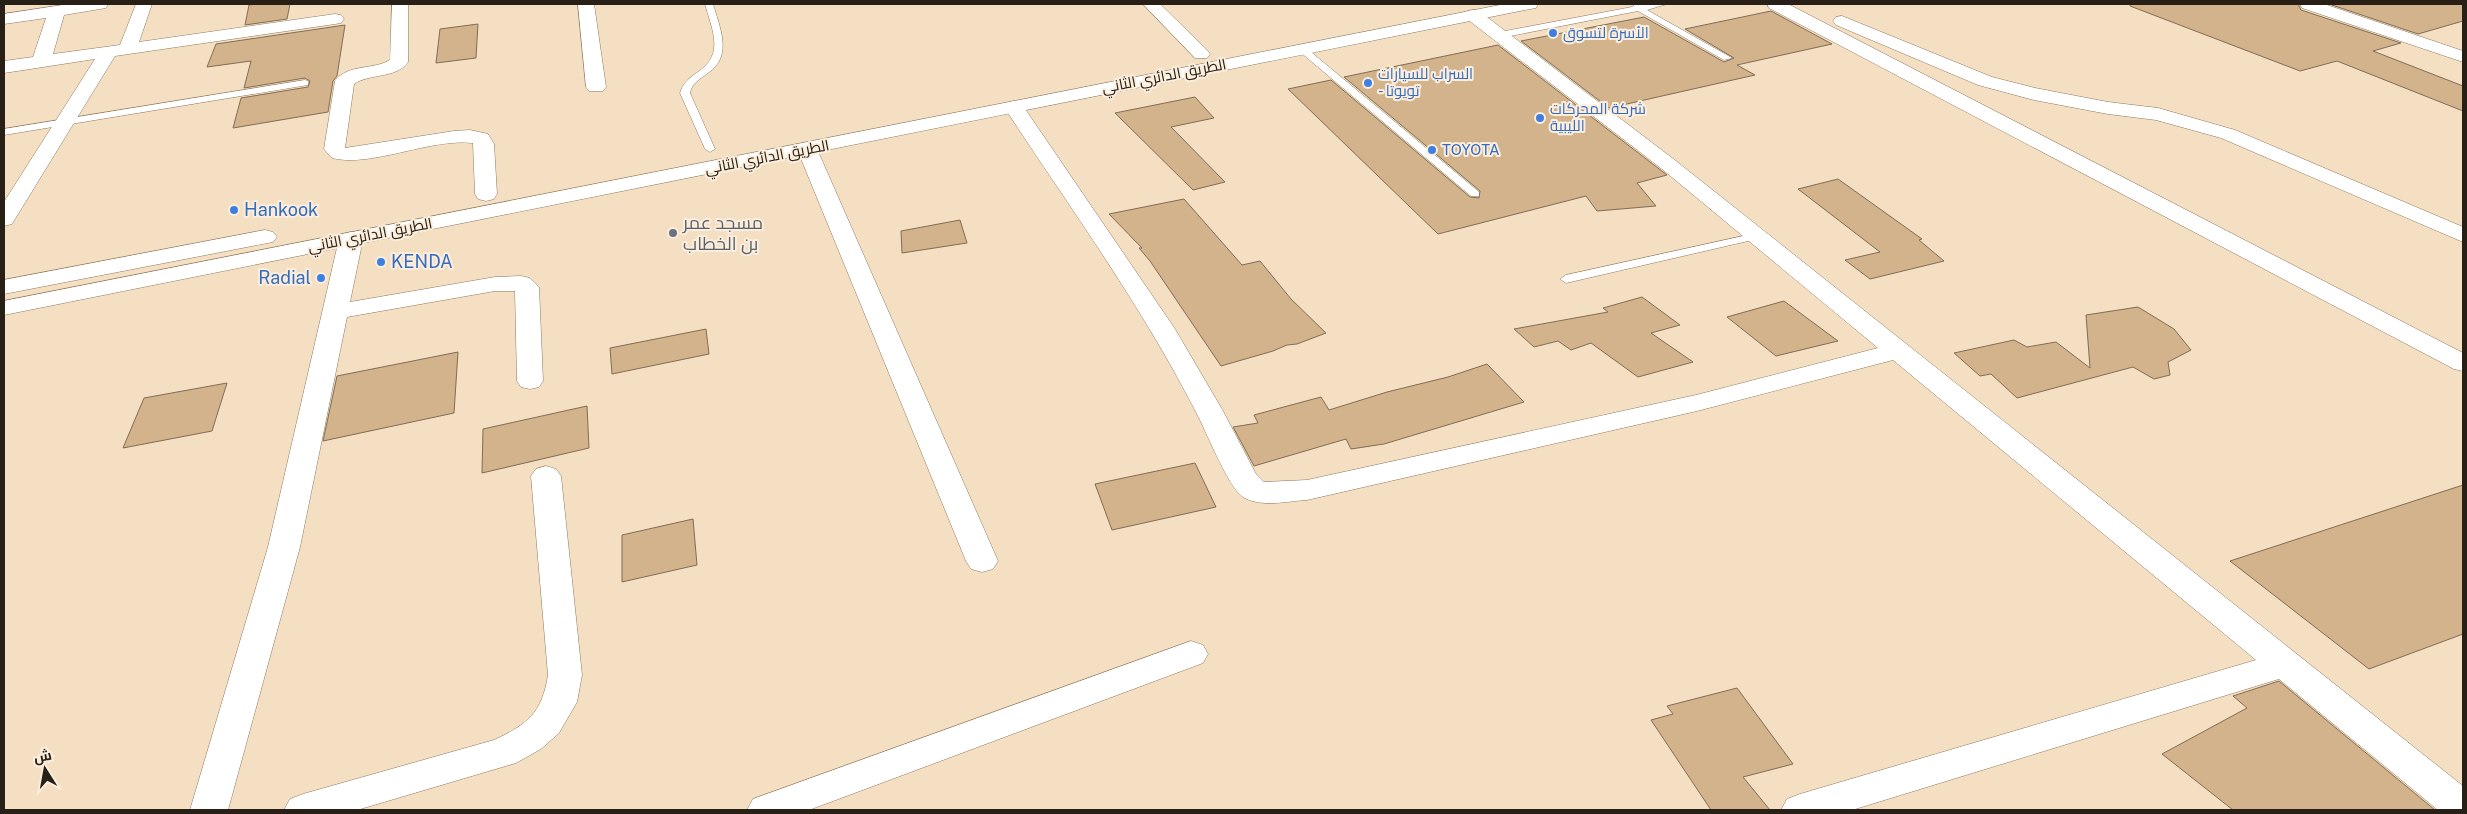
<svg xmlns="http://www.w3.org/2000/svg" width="2467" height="814" viewBox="0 0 2467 814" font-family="'Public Sans',Cairo,sans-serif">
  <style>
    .building { fill: #d2b38b; stroke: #816d55 }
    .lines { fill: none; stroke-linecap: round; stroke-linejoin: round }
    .service-casing { stroke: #8d795f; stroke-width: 1 }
    .minor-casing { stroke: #8d795f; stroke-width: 1 }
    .trunk-casing { stroke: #8d795f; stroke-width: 1 }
    .service { fill: #fff; fill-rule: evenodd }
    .minor { fill: #fff; fill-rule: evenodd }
    .trunk { fill: #fff; fill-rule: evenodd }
    .shop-dot { fill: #3f7fe0; stroke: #fbeedd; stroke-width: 2 }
    .worship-dot { fill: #6b7280; stroke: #fbeedd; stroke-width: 2 }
    .labels { text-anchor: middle; stroke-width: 4; stroke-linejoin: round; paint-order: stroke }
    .far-shop-label { font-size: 15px; fill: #366cbe; stroke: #fbeedd; text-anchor: start }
    .far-street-label { font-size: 15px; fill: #282016; stroke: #fbeedd }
    .shop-label { font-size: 18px; fill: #366cbe; stroke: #fbeedd; text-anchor: start }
    .worship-label { font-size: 18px; fill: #5b616d; stroke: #fbeedd; text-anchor: start }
  </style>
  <rect width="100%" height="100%" fill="#f5dfc3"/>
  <path class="building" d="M 258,4 L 290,4 L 287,19 L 245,25 L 249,5 Z
    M 2130,4 L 2298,4 L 2301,10 L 2401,43 L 2373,51 L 2463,86 L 2463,111 L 2337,61 L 2300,71 L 2130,6 Z
    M 2329,4 L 2463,4 L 2463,21 L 2418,34 Z
    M 1771,11 L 1832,44 L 1737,65 L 1755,75 L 1609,108 L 1521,41 L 1644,17 L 1724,62 L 1734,58 L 1685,29 Z
    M 478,24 L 476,58 L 436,63 L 440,29 Z
    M 345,25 L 337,76 L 333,81 L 328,112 L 233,128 L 241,98 L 308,87 L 310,81 L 305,78 L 244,88 L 251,61 L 207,67 L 216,44 Z
    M 1498,45 L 1667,175 L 1637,183 L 1656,206 L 1597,211 L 1586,196 L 1438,234 L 1288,89 L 1331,80 L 1470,197 L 1479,198 L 1480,191 L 1344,77 Z
    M 1195,97 L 1214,118 L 1171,127 L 1225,182 L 1193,190 L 1115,113 Z
    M 1838,179 L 1922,239 L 1919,240 L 1944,261 L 1870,279 L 1845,260 L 1880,252 L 1798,189 Z
    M 1184,199 L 1242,265 L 1260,261 L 1291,299 L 1326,333 L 1297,344 L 1287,345 L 1273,351 L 1221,366 L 1150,261 L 1139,248 L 1142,248 L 1109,214 Z
    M 960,220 L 967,243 L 902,253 L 901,231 Z
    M 1642,297 L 1680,325 L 1651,333 L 1693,362 L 1638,377 L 1591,343 L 1571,350 L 1558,341 L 1534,347 L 1514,329 L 1608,312 L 1603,308 Z
    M 1784,301 L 1838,341 L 1776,356 L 1727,317 Z
    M 2138,307 L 2174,329 L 2191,350 L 2168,362 L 2170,375 L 2154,379 L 2133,367 L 2017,398 L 1991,374 L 1980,376 L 1954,353 L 2014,340 L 2027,347 L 2056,342 L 2090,368 L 2086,315 Z
    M 706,329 L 709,354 L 612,374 L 610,348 Z
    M 458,352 L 454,413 L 323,441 L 337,376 Z
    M 1487,364 L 1524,402 L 1384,444 L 1351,449 L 1346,439 L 1254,466 L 1233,427 L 1258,423 L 1254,415 L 1321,397 L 1329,410 L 1387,392 L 1448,377 Z
    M 227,383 L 212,431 L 123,448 L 144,398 Z
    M 587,406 L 589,448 L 482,473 L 483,429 Z
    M 1195,463 L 1216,507 L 1112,530 L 1095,484 Z
    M 2463,485 L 2463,634 L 2369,669 L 2230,561 Z
    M 693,519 L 697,565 L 622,582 L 622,535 Z
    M 2279,681 L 2435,810 L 2233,810 L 2162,754 L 2247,708 L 2233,696 Z
    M 1737,688 L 1793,764 L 1743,777 L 1770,810 L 1711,810 L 1651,720 L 1673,714 L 1667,706 Z"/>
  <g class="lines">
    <defs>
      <path id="service" d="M 705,4 L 713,4 C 720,28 733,56 708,73 C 700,79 692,83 690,93 L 715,149 L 710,152 L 705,149 L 680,93 C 683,83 689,78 698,72 C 725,54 712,30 705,4 Z
        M 1636,4 L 1667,4 L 1647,10 L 1732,58 L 1724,60 L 1638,11 L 1500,38 L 1496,35 L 1500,32 L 1632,7 Z
        M 1299,47 L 1305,47 L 1479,192 L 1479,196 L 1471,196 L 1299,51 Z
        M 305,80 L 308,81 L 308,85 L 4,135 L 4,129 Z
        M 1757,233 L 1763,236 L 1761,238 L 1566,283 L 1560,279 L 1566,275 Z"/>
      <path id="minor" d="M 69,4 L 108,4 L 106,8 L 64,15 L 53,54 L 120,45 L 136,4 L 152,4 L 139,42 L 335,14 L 341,15 L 344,19 L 341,23 L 335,24 L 115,56 L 15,219 L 12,224 L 4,226 L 4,202 L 95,59 L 4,73 L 4,61 L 33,57 L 46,18 L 4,24 L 4,14 Z
        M 392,4 L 408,4 L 408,62 C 396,79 370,73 354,84 L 345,148 L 454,131 L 470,130 L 488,134 L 494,144 L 497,194 L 494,199 L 486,201 L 478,199 L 475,194 L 473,143 C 430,138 371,168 332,158 L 324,149 L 335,81 C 347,64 374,70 390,60 Z
        M 578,4 L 594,4 L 606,87 L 603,91 L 589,91 L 586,87 Z
        M 1143,4 L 1160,4 L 1207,50 L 1210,54 L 1207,58 L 1195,58 Z
        M 1767,4 L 1788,4 L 2463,353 L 2463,371 L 2454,369 L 1769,8 Z
        M 2300,4 L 2324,4 L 2463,51 L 2463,62 L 2302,8 Z
        M 1473,10 L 1479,11 L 1676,161 L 2463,786 L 2463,810 L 2438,810 L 2279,679 L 1852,810 L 1781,810 L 1787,799 L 1800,794 L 2256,660 L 1893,360 L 1697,411 L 1307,500 C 1288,501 1261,508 1243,497 C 1229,488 1208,436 1199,418 C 1144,309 1071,209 1004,107 L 1007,103 L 1014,101 L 1021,103 L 1175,329 L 1223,411 L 1256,474 L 1264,482 L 1307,480 L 1696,395 L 1878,348 L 1662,169 L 1467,19 L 1464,15 L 1467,11 Z
        M 1842,16 L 1992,77 L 2035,88 L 2108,102 L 2158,108 L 2235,130 L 2463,227 L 2463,242 L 2221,138 L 2156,120 L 2108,114 L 2034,100 L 1978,85 L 1836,25 L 1833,21 L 1836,17 Z
        M 807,143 L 814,145 L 817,149 L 998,561 L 993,569 L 982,572 L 971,569 L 966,561 L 797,149 L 800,145 Z
        M 351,232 L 359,234 L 363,239 L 350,302 L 495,277 L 521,276 L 530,278 L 539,287 L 543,381 L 539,387 L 530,389 L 521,387 L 517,381 L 515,291 L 495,291 L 347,317 L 300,547 L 228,810 L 190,810 L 268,547 L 339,239 L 343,234 Z
        M 546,466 L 556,469 L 561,476 L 582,675 L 577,702 L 559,733 L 541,749 L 516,763 L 357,810 L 284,810 L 290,799 L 303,794 L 494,740 C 528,724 542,713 548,675 L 531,476 L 536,469 Z
        M 1191,641 L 1203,645 L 1208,654 L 1203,663 L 809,810 L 747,810 L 753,799 Z"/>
      <path id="trunk" d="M 1505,4 L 1538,4 L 1536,8 L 1530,9 L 4,315 L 4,301 Z
        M 265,230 L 273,232 L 277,237 L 273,242 L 4,294 L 4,280 Z"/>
    </defs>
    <use href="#service" class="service-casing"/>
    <use href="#minor" class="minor-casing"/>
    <use href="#trunk" class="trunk-casing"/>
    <use href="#service" class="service"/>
    <use href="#minor" class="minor"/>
    <use href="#trunk" class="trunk"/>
  </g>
  <g class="shop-dot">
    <circle cx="1553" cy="33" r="5"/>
    <circle cx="1368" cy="83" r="5"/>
    <circle cx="1540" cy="118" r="5"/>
    <circle cx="1432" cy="150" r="5"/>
    <circle cx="234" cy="210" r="5"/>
    <circle cx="381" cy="262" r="5"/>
    <circle cx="321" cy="278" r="5"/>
  </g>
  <circle class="worship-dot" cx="673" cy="233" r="5"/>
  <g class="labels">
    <g class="far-shop-label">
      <text x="1563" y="38">الأسرة لتسوق</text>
      <text x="1378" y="79">السراب للسيارات<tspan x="1378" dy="17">- تويوتا</tspan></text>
      <text x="1550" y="114">شركة المحركات<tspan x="1550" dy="17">الليبية</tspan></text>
      <text x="1442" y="155">TOYOTA</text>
    </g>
    <g class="far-street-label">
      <text transform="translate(1164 76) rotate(-11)" y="5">الطريق الدائري الثاني</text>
      <text transform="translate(767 157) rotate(-11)" y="5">الطريق الدائري الثاني</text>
      <text transform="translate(370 235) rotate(-11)" y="5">الطريق الدائري الثاني</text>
    </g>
    <g class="shop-label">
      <text x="244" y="216">Hankook</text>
      <text x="391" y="268">KENDA</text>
      <text x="311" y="284" text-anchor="end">Radial</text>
    </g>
    <g class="worship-label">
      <text x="683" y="229">مسجد عمر<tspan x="683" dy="21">بن الخطاب</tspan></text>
    </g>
  </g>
  <rect width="2467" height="814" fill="none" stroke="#282016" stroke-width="10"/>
  <g transform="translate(45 769) rotate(349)" stroke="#fbeedd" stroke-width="4" paint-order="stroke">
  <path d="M0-4L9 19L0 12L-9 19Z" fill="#282016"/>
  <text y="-8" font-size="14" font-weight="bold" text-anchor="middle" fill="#282016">ش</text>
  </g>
</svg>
